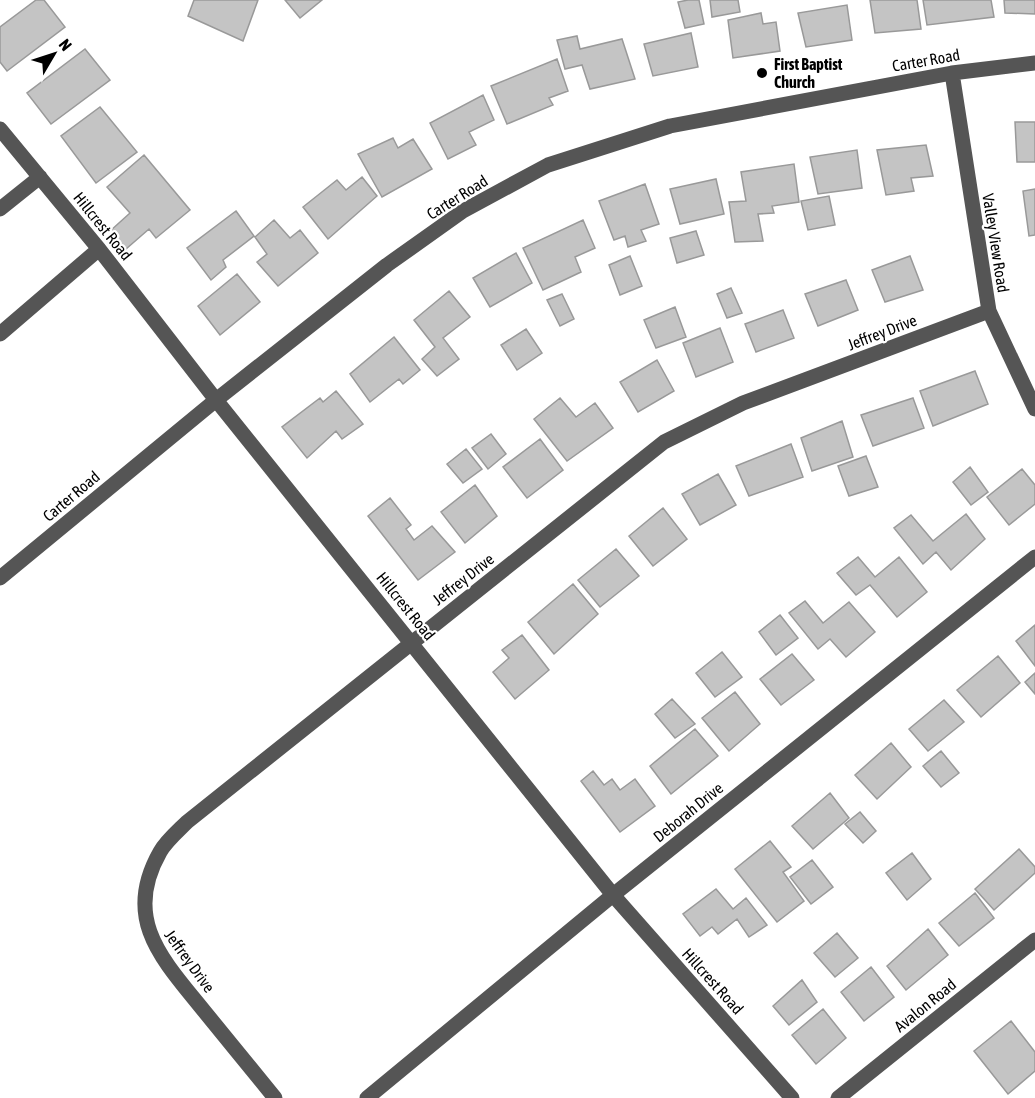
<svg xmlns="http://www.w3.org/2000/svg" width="1035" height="1098" viewBox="0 0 1035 1098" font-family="'Asap Condensed',sans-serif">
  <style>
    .building { fill: #c4c4c4; stroke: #999; stroke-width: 1.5 }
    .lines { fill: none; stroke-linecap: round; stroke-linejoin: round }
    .minor { stroke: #555; stroke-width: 15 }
    .poi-dot { fill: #000; stroke: #fff; stroke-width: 2 }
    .labels { text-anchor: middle; stroke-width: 4.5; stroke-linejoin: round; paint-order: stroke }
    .street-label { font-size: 16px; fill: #000; stroke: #fff }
    .poi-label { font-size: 16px; font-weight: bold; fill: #000; stroke: #fff; text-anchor: start }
  </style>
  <rect width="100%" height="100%" fill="#fff"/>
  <path class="building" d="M 36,0 L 44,0 L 65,27 L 7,71 L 0,62 L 0,27 Z
    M 194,0 L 258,0 L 243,41 L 188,16 Z
    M 285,0 L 322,0 L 300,18 Z
    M 688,0 L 699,0 L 704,24 L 685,28 L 678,2 Z
    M 710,0 L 738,0 L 740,12 L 712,17 Z
    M 870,0 L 917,0 L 921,29 L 875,33 Z
    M 923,0 L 991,0 L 994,17 L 927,25 Z
    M 1004,0 L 1035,0 L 1035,14 L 1005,13 Z
    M 847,5 L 852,40 L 806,47 L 798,13 Z
    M 761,13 L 763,24 L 776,22 L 780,51 L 733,58 L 728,20 Z
    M 691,33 L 698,67 L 653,76 L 644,44 Z
    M 577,36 L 580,49 L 622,39 L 635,79 L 590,89 L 582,65 L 565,69 L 557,40 Z
    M 85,49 L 110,80 L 51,124 L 27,93 Z
    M 557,59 L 568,91 L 549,98 L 553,105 L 507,124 L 491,86 Z
    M 483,95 L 494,120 L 469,132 L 476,145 L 448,159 L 430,123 Z
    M 100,107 L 137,152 L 96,183 L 61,136 Z
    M 1015,122 L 1035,122 L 1035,162 L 1017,162 Z
    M 393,138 L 398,148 L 413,139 L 432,169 L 382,197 L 358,154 Z
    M 926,145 L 933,176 L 911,178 L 914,191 L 886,195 L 877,150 Z
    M 857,150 L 862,188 L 818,194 L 810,157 Z
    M 144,155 L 190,210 L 156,238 L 149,229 L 126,249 L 109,232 L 130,213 L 107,187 Z
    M 794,164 L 799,202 L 772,206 L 774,213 L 758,214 L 763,241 L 735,242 L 729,202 L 746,201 L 741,172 Z
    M 362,177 L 377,196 L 328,239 L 303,207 L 337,180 L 346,190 Z
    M 716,179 L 724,214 L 680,224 L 670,189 Z
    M 645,184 L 659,224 L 641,230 L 646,241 L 628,247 L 625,236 L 614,240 L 599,201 Z
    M 1035,189 L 1035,235 L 1029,236 L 1023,191 Z
    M 829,196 L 835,225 L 808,230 L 801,201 Z
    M 236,211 L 254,236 L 223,260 L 226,267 L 211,280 L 187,248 Z
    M 274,220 L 290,238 L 300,230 L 318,253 L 278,286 L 257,262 L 267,254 L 255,237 Z
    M 583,220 L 595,248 L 575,257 L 581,272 L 543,290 L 523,248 Z
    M 696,231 L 704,255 L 677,263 L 670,238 Z
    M 516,253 L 532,283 L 490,307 L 473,278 Z
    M 630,256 L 642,286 L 620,295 L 609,265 Z
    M 910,256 L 923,290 L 885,302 L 872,270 Z
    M 237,274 L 260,302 L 220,335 L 198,306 Z
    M 846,280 L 858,310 L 818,326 L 805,294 Z
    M 731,288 L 742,313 L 727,318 L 717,294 Z
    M 449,291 L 470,317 L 443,338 L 459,359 L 437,376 L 422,359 L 435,347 L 414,320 Z
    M 562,294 L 574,319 L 560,326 L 547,300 Z
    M 675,307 L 686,337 L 656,348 L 644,320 Z
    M 783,310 L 794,338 L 756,352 L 745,324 Z
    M 720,328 L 733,362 L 696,377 L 683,343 Z
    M 526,329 L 542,353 L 517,370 L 501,345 Z
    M 394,337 L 420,370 L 403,384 L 399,379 L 370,402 L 350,374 Z
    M 657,360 L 674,391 L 638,412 L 620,382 Z
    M 975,371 L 988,404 L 933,426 L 920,391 Z
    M 336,391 L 363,424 L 342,439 L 336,431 L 307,458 L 282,427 L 320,398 L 323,402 Z
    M 560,398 L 576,417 L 595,403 L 613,428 L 567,461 L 534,419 Z
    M 913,398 L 924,428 L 873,446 L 861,415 Z
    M 842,421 L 853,457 L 812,471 L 801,438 Z
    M 491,434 L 506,454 L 488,469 L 472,448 Z
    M 540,439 L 563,470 L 527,498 L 503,467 Z
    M 791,444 L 803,477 L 749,496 L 736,466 Z
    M 466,449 L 482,469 L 463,483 L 447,464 Z
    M 866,456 L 878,487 L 849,496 L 838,466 Z
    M 970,467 L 988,492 L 971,505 L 953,482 Z
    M 1022,469 L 1035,485 L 1035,504 L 1009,525 L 987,497 Z
    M 718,474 L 736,505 L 700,525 L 682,494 Z
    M 475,485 L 497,516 L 465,543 L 441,512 Z
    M 390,498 L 411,525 L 406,529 L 414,540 L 432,526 L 455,552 L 418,580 L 368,516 Z
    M 663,508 L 687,539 L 653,566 L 629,536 Z
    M 966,514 L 985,539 L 951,570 L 936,552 L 923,564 L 894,528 L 911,515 L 933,541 Z
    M 616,549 L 639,576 L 600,607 L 578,580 Z
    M 858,557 L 875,577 L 899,557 L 927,592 L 897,617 L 870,585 L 856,595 L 837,573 Z
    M 573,584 L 598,614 L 554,654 L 528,622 Z
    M 805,601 L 823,623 L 849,602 L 875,632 L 846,657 L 830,639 L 818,649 L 789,613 Z
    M 780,615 L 798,638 L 776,655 L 759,632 Z
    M 1035,625 L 1035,666 L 1016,641 Z
    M 522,635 L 549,670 L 515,699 L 493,672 L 509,658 L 502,650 Z
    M 722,652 L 742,677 L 715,697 L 696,673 Z
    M 792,654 L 814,680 L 781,705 L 760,679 Z
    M 998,656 L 1020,683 L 981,717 L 957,690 Z
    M 1035,673 L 1035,694 L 1025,682 Z
    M 735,692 L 760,724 L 729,751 L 702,718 Z
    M 672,699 L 695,724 L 675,738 L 655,714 Z
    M 944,700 L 964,722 L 928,751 L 909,729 Z
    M 695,729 L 718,756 L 671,794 L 650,766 Z
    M 891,743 L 911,767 L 877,799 L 855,775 Z
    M 941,751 L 959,773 L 941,787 L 923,766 Z
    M 593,771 L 604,785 L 612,779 L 620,790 L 635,779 L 655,806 L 620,832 L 581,781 Z
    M 830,793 L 849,818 L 813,849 L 792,826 Z
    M 860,812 L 876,831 L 863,843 L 845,824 Z
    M 770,841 L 791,867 L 783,872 L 804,901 L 777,922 L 735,869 Z
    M 1019,849 L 1035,867 L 1035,873 L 994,910 L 975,889 Z
    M 912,853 L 931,879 L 907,900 L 886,873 Z
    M 812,860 L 833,887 L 811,904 L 790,877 Z
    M 716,889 L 733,909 L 746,898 L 767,925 L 749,937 L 737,919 L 718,934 L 712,927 L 700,936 L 683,914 Z
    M 975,893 L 994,918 L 959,946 L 939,923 Z
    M 928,929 L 948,955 L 906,990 L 887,966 Z
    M 837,933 L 858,958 L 835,977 L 814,953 Z
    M 871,967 L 894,997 L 864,1021 L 841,992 Z
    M 802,980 L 817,1002 L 789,1025 L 773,1006 Z
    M 823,1009 L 846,1038 L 816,1064 L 792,1035 Z
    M 1011,1021 L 1035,1052 L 1035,1071 L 1008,1094 L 974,1051 Z"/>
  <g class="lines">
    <path class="minor" d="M 952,73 L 989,311 L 1035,409
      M 0,129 L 99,249 L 216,400 L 613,895 L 792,1098
      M 0,209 L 40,177
      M 0,334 L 99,249
      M 0,578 L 216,400 L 387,265 L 463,211 L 548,165 L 670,126 L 952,73 L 1035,63
      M 275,1098 C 250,1067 225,1037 200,1006 C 160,957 123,917 160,852 C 166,841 178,831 187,822 L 664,442 L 743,403 L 989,311
      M 367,1098 L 613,895 L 1035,557
      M 838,1098 L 1035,940"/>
  </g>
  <circle class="poi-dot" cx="762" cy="73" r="6"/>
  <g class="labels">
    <g class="street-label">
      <text transform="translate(926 60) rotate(-10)" y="6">Carter Road</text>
      <text transform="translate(457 197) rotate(-32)" y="6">Carter Road</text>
      <text transform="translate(103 226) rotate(51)" y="6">Hillcrest Road</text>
      <text transform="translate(996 243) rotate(81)" y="6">Valley View Road</text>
      <text transform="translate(882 332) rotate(-21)" y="6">Jeffrey Drive</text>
      <text transform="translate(71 496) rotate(-40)" y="6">Carter Road</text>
      <text transform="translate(463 579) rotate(-38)" y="6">Jeffrey Drive</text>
      <text transform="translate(406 606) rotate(51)" y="6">Hillcrest Road</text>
      <text transform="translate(688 812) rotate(-39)" y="6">Deborah Drive</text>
      <text transform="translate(190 961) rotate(54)" y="6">Jeffrey Drive</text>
      <text transform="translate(713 981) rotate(48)" y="6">Hillcrest Road</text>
      <text transform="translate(925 1005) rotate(-39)" y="6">Avalon Road</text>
    </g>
    <g class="poi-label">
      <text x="774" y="70">First Baptist<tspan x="774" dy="18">Church</tspan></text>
    </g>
  </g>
  <g transform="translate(54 54) rotate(51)" stroke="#ffffff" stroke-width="4.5" paint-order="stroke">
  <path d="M0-4.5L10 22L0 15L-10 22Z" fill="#000000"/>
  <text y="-9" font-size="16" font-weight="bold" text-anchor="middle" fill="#000000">N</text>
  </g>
</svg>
